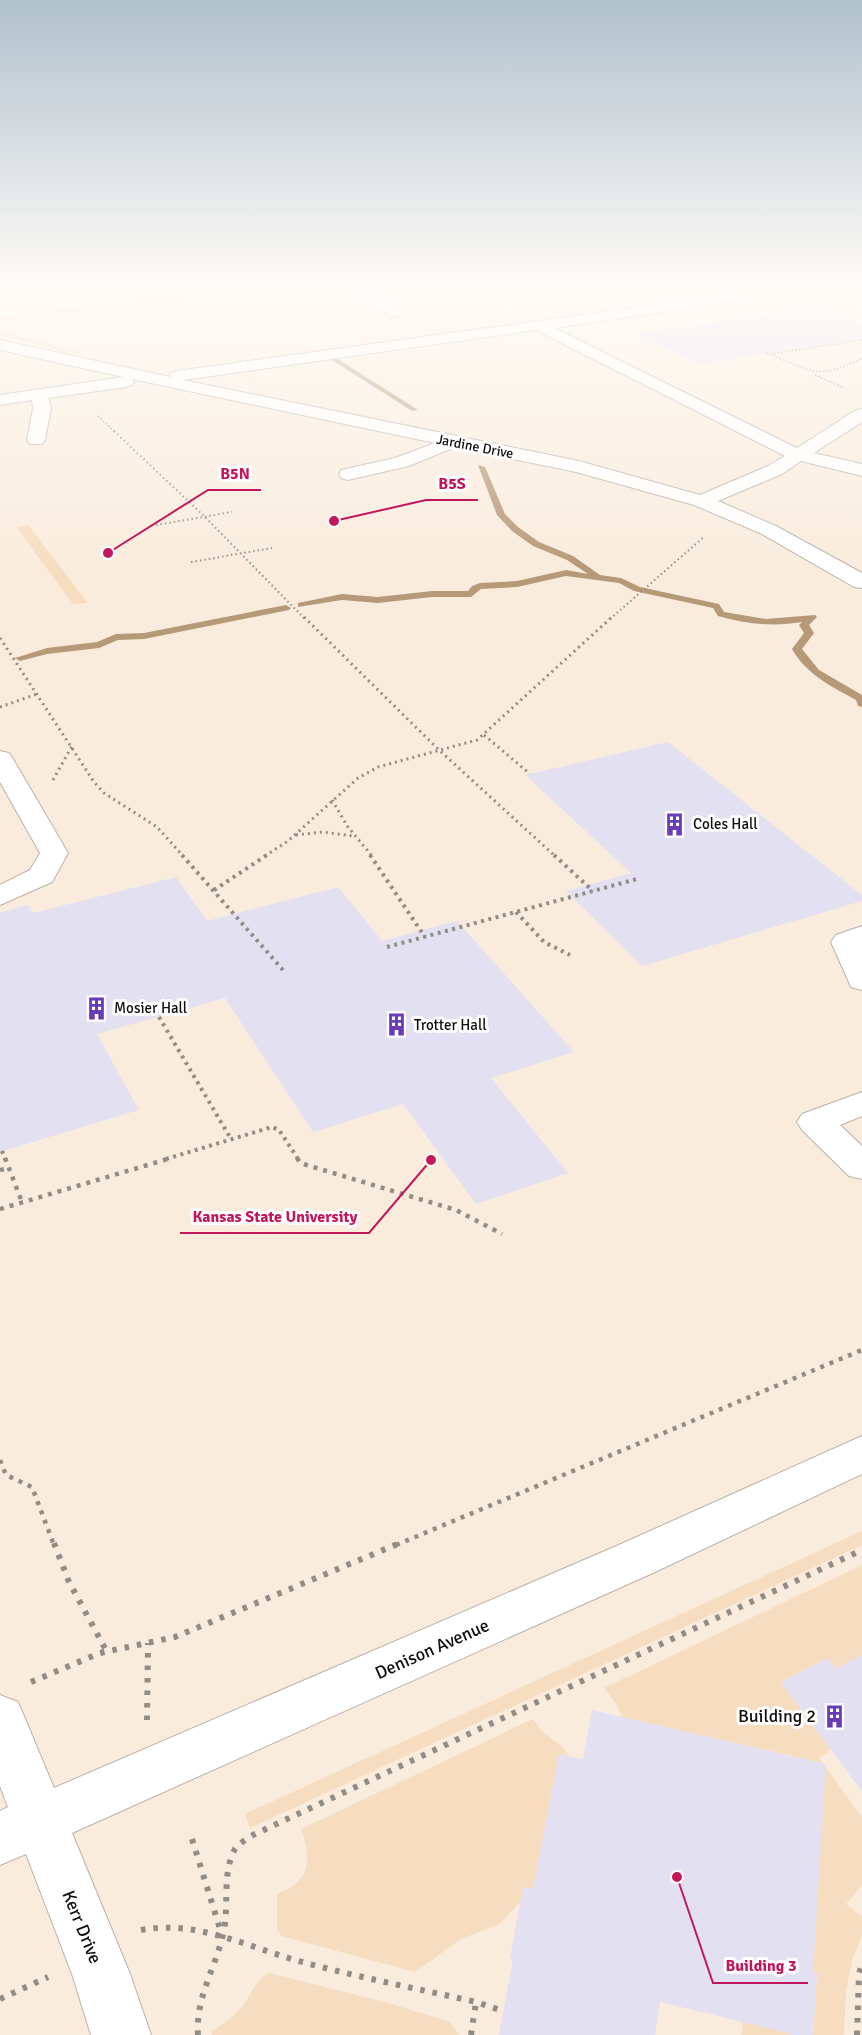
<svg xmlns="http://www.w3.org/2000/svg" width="862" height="2035" viewBox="0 0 862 2035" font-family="Signika,sans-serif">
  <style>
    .built { fill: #f9ecdd }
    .green { fill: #f6ddc0 }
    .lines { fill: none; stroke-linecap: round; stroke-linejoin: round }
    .stream { fill: #b69976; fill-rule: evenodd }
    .building { fill: #e3e0f2 }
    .minor-casing { stroke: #bab2aa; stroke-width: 2 }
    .path-far5 { stroke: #918c86; stroke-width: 1.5; stroke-dasharray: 1.5 2; stroke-linecap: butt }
    .path-far4 { stroke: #918c86; stroke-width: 2; stroke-dasharray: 1.5 3; stroke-linecap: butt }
    .path-far3 { stroke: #918c86; stroke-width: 3; stroke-dasharray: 2 4; stroke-linecap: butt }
    .path-far2 { stroke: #918c86; stroke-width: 4; stroke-dasharray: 3 4.5; stroke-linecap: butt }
    .path-far1 { stroke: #918c86; stroke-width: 4.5; stroke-dasharray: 4 6; stroke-linecap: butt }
    .path { stroke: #918c86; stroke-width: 6; stroke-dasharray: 4.5 8; stroke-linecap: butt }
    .minor { fill: #fff; fill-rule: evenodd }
    .labels { text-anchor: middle; stroke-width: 6; stroke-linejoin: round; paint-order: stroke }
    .far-street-label { font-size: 14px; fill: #110f0c; stroke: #fff }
    .poi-label { font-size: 15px; fill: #110f0c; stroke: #fff; text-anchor: start }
    .near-street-label { font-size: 18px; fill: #110f0c; stroke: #fff }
    .near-poi-label { font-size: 18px; fill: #110f0c; stroke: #fff; text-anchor: end }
    .leader { fill: none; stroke: #c2185b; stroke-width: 2 }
    .callout-dot { fill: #c2185b; stroke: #fff; stroke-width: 2 }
    .callout-label { font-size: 16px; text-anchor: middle; font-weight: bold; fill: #c2185b; stroke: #fff; stroke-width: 6; stroke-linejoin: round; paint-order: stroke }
  </style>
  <rect width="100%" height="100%" fill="#fff7ee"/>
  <path class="built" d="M 0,285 L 862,285 L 862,2035 L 0,2035 Z"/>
  <path class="green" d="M 274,285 L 319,285 L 0,322 L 0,316 Z
    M 0,328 L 2,331 L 81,352 L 77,354 L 0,336 Z
    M 28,525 L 87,602 L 86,603 L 73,604 L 16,527 Z
    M 862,1531 L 862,1545 L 250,1828 L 245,1814 Z
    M 862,1565 L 862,1655 L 836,1669 L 828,1658 L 781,1682 L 831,1750 L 819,1758 L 862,1817 L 862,1885 L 846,1904 L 862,1916 L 862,1935 L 852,1960 L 846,1993 L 844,2035 L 813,2035 L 817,1974 L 800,1970 L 790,1809 L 793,1756 L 623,1718 L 615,1702 L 604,1688 Z
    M 533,1719 C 544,1738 559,1739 569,1756 L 559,1755 L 533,1889 L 499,1924 L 461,1939 L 415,1972 L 281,1936 L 277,1929 L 277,1894 C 311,1881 312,1861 301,1829 Z
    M 269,1973 L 392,2004 L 450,2022 L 459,2035 L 212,2035 L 211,2032 C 222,2025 233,2017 242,2007 C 252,1995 254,1980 269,1973 Z
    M 743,2020 L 796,2035 L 744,2035 L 741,2034 Z"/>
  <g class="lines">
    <path class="stream" d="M 332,358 L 336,358 L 418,410 L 412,411 L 332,360 Z
      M 478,465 L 485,467 L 505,514 L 518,527 L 539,542 L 573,556 L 600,575 L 621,578 L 640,587 L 719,604 L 724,612 L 766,619 L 815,615 L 817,617 L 809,625 L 814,633 L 802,649 L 819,670 L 862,695 L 862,707 L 858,706 L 856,700 C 832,687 806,674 792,649 L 804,633 L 799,625 L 802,622 C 773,627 746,624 718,616 L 713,608 L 634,591 L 619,583 L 566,576 L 517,587 L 481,589 L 471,597 L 432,597 L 378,603 L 342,600 L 298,607 L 298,603 L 342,594 L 378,597 L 432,591 L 468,591 L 472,586 L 480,583 L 517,581 L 566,570 L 588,574 L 567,560 L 533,546 L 512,531 L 497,515 Z
      M 286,605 L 291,608 L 289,610 L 144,639 L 118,640 L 99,648 L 47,654 L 20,661 L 15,658 L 47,648 L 97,642 L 116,634 L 144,633 Z"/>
  </g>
  <path class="building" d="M 820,308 L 862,324 L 862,339 L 698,364 L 635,334 Z
    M 668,742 L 862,895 L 862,901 L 642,966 L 566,891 L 631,873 L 525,775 Z
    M 176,877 L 207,921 L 338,887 L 382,941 L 457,921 L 574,1052 L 491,1078 L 568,1173 L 476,1204 L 403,1104 L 313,1132 L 225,998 L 97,1034 L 139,1110 L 0,1152 L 0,913 L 28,905 L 33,913 Z
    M 862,1655 L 862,1792 L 781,1682 L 828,1658 L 836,1669 Z
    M 592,1710 L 826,1764 L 813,1973 L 817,1974 L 813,2035 L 796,2035 L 660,2002 L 655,2035 L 499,2035 L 513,1959 L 510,1958 L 523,1887 L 533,1889 L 559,1754 L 583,1759 Z"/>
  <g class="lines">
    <defs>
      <path id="minor" d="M 339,285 L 356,285 L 403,313 L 401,316 L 391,316 Z
        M 574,285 L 594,285 L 596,288 L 589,292 Z
        M 733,294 L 738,295 L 740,298 L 738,301 L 554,328 L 797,448 L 856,410 L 862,409 L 862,422 L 814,453 L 862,464 L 862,476 L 801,461 L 782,474 L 718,501 L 776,526 L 862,573 L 862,588 L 854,587 L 762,534 L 694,505 L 576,472 L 455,447 L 409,466 L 348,480 L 341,478 L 339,474 L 341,470 L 395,458 L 435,443 L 132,379 L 134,382 L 132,385 L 126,387 L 48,398 L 51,408 L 45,440 L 42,444 L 30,444 L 27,440 L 33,408 L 32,400 L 0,405 L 0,395 L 123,377 L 0,350 L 0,340 L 170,377 L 171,373 L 177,371 ZM 536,330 L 785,456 L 768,466 L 700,495 L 579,461 L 183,380 Z
        M 0,751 L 9,753 L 13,759 L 68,853 L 52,882 L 0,905 L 0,885 L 30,870 L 40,853 L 0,782 Z
        M 862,926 L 862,990 L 851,987 L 831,942 L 836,935 Z
        M 862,1092 L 862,1116 L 840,1125 L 862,1146 L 862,1179 L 849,1176 L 802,1130 L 797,1122 L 802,1114 Z
        M 862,1436 L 862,1474 L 655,1572 L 72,1833 L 130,1974 L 151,2035 L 91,2035 L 72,1974 L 26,1854 L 0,1865 L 0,1811 L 8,1807 L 0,1786 L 0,1695 L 18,1702 L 54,1788 L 621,1544 Z"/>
    </defs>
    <use href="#minor" class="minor-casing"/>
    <path class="path-far5" d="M 767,353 C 810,371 817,381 862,358
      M 771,354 L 862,340
      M 815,375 L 844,388
      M 98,416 L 115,432"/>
    <path class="path-far4" d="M 114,431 L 205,517 L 305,619
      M 156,525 L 232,512
      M 191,562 L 272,548
      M 610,619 L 705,536"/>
    <path class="path-far3" d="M 304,617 L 438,749 L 555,856
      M 0,638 L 94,782 L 104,793 L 157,827 L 183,856
      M 0,707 L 37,694
      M 484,735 L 530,774
      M 53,780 L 72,746
      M 332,800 L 348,827 L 372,856
      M 296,835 L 323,832 L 354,836
      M 265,856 L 288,841 L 358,778 L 378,767 L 477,740 L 612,617"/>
    <path class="path-far2" d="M 182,855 L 283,970
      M 370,855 L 425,937
      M 554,855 L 593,891
      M 214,890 L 267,855
      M 516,912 L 544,942 L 570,955
      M 387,947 L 637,879
      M 159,1017 L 231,1139
      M 2,1151 L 5,1159
      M 166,1159 L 272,1127 L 279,1130 L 298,1159"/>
    <path class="path-far1" d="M 5,1158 L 22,1202
      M 297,1158 L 300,1163 L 456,1210 L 502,1234
      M 0,1170 L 9,1168
      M 0,1209 L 171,1158
      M 0,1460 L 6,1475 L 32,1487 L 54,1545
      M 396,1545 L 862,1350"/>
    <path class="path" d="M 54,1543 L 69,1582 L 107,1652
      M 31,1682 L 100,1653 L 175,1637 L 400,1543
      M 147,1720 L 148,1643
      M 192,1839 L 221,1932
      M 141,1930 C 198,1919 251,1949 306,1963 C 362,1978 419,1989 476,2002 L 503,2011
      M 0,1999 L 48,1977
      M 198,2035 C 195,1994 220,1962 225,1923 C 228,1899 223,1871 235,1849 C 239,1843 247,1839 253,1835 L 862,1550
      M 471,2035 L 476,2002
      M 857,2035 L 859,1974 L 862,1963"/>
    <use href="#minor" class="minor"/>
  </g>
  <linearGradient id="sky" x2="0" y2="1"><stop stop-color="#b0c1cd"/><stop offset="0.5" stop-color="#fffbf7"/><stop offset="1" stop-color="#fffbf7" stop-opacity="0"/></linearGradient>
  <rect width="862" height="570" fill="url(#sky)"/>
  <defs>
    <symbol id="building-bare" viewBox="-9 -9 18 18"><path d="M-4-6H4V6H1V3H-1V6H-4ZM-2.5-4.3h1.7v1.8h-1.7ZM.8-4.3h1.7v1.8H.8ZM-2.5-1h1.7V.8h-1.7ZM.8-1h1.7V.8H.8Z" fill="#673cb4" stroke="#fff" stroke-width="2.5" paint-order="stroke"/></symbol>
  </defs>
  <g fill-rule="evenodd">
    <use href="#building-bare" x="658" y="808" width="33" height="33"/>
    <use href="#building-bare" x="80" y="992" width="33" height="33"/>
    <use href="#building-bare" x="380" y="1008" width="33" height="33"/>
    <use href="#building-bare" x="818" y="1700" width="33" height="33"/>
  </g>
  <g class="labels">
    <g class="far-street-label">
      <text transform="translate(475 446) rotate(11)" y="5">Jardine Drive</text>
    </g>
    <g class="poi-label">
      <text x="693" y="829">Coles Hall</text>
      <text x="114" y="1013">Mosier Hall</text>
      <text x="414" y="1030">Trotter Hall</text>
    </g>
    <g class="near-street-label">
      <text transform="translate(432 1649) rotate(-24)" y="6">Denison Avenue</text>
      <text transform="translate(82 1927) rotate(68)" y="6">Kerr Drive</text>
    </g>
    <g class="near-poi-label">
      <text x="816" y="1722">Building 2</text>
    </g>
  </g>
  <path class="leader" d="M108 553L208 490H261M334 521L426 500H478M431 1160L369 1233H180M677 1877L713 1983H808"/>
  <g class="callout-dot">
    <circle cx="108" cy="553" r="6"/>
    <circle cx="334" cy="521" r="6"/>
    <circle cx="431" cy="1160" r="6"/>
    <circle cx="677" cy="1877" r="6"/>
  </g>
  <g class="callout-label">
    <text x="235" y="479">B5N</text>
    <text x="452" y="489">B5S</text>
    <text x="275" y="1222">Kansas State University</text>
    <text x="761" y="1971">Building 3</text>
  </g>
</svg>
